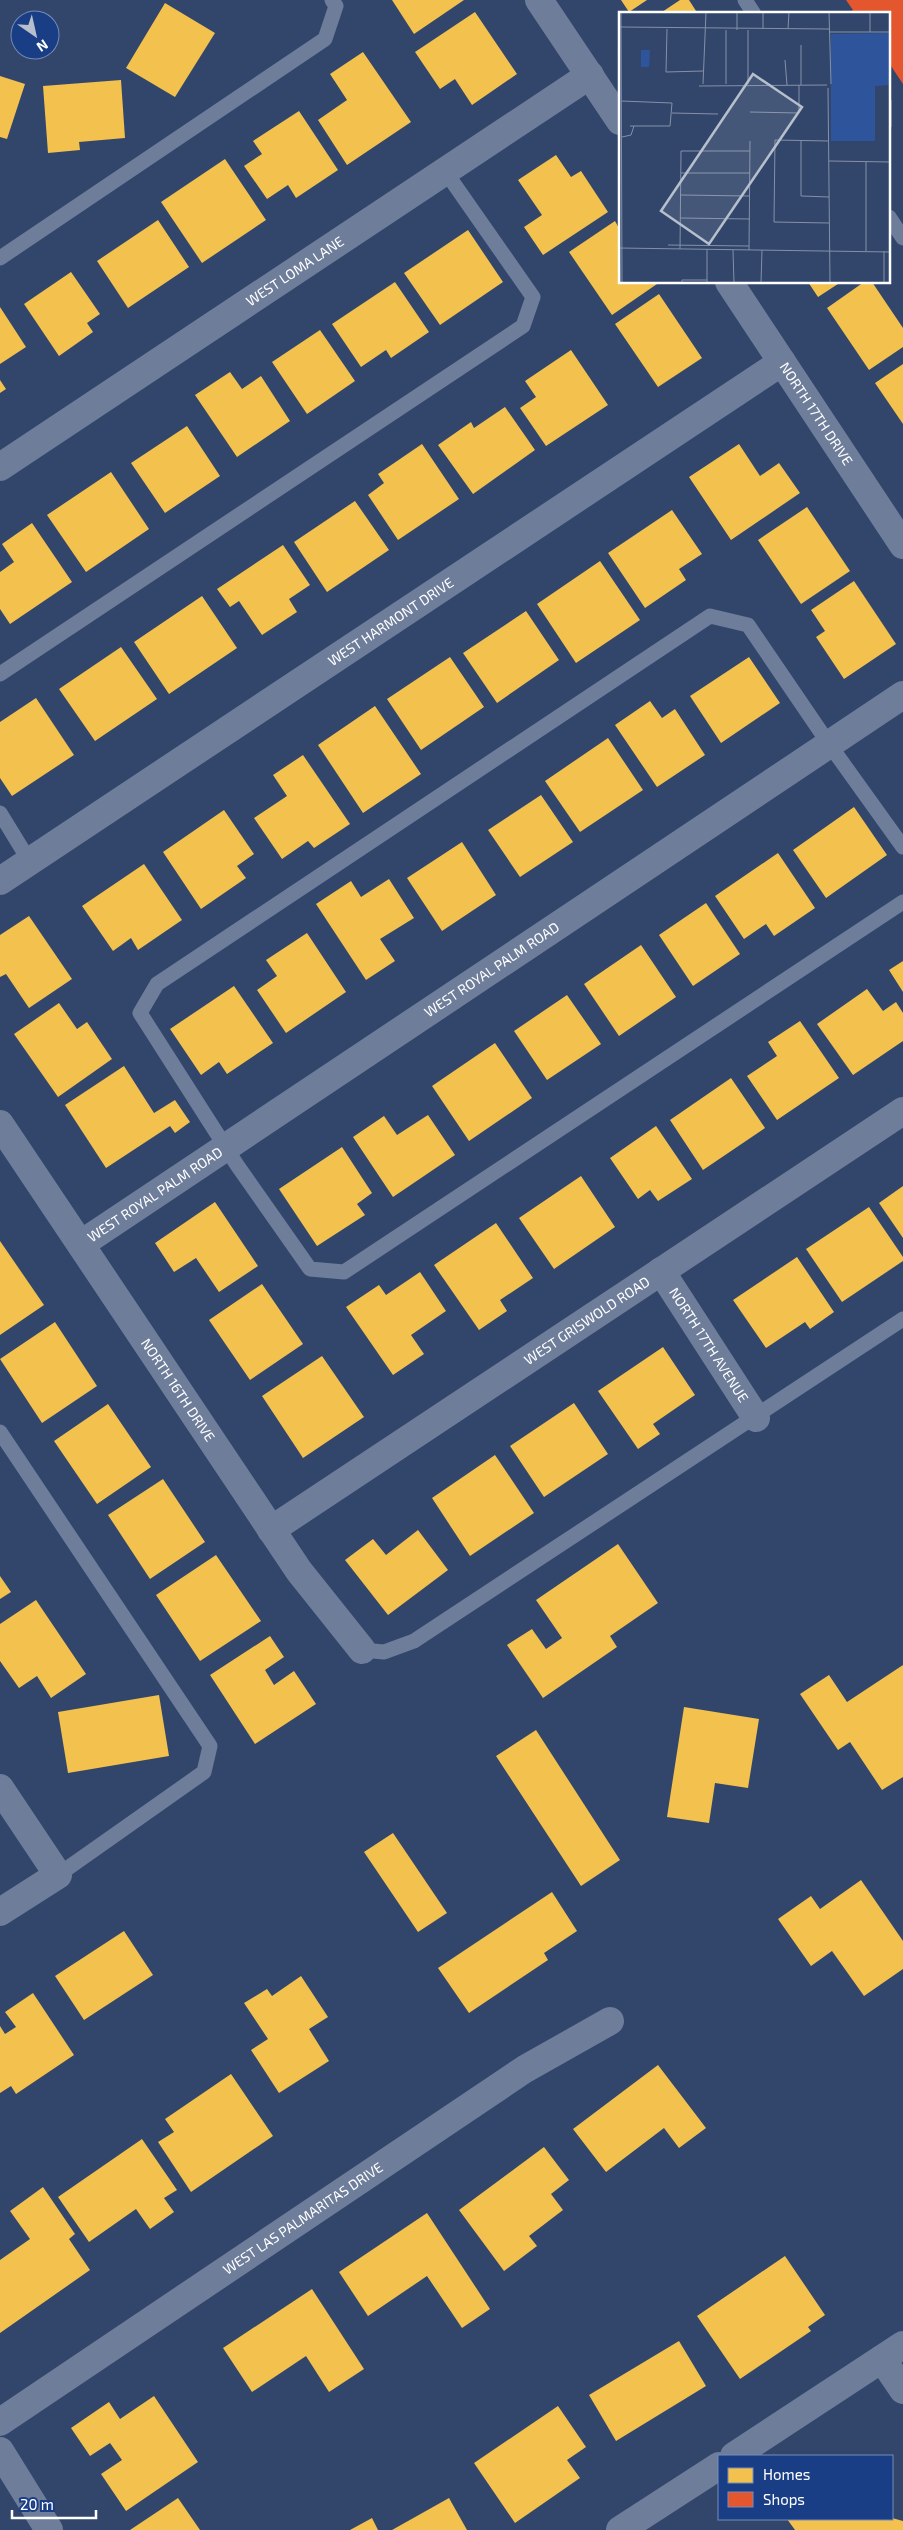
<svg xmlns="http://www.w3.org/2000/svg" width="903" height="2530" viewBox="0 0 903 2530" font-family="'Exo 2',sans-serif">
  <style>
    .homes { fill: #f2c14e }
    .shops { fill: #e4572e }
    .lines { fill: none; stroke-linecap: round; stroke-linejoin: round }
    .service { stroke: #6e7d9a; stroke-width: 15 }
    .minor { stroke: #6e7d9a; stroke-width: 28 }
    .labels { text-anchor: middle; stroke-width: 5; stroke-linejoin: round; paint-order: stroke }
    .street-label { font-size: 14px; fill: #fff; stroke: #1a3e85 }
    .inset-road { fill: none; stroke: #8490a7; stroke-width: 1 }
    .view { fill: #b7becc; fill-opacity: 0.15; stroke: #b7becc; stroke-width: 2.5 }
    .inset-edge { fill: none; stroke: #fff; stroke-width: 2.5 }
  </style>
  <rect width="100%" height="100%" fill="#32466c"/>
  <path class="homes" d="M 392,0 L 464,0 L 414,34 Z
    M 621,0 L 647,0 L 629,12 Z
    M 680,0 L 689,0 L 698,14 L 659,14 Z
    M 165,3 L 215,33 L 175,97 L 126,68 Z
    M 475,12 L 517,74 L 472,105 L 455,79 L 440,89 L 415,52 Z
    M 363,52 L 411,122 L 347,165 L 318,120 L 347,100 L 330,74 Z
    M 0,76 L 25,84 L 7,139 L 0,137 Z
    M 121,80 L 125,138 L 79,142 L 80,150 L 48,153 L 43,86 Z
    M 299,111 L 338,170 L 296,198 L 288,185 L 267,199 L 244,166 L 262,154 L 253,141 Z
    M 556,155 L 571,177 L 581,171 L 608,212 L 543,255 L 524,227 L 542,215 L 518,180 Z
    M 225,159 L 266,220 L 202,263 L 161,202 Z
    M 158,220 L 189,267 L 128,308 L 97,261 Z
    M 615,221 L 620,230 L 620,282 L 657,284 L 612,315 L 569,252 Z
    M 468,230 L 503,282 L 440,325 L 404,273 Z
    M 71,272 L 100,314 L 87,323 L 93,332 L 59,356 L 24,304 Z
    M 395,282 L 429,332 L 391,358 L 386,350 L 361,367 L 332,324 Z
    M 808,282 L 841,282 L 818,297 Z
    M 864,282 L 872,282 L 903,328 L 903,347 L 869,370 L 827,308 Z
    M 659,294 L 702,358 L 658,387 L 615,324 Z
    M 0,307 L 26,347 L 0,364 Z
    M 320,330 L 355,381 L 307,414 L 272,362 Z
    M 571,350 L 608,405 L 546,446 L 520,408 L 536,397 L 525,381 Z
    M 903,364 L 903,424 L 875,383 Z
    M 230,372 L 242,389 L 261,376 L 290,421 L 237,457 L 195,395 Z
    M 0,380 L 6,389 L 0,393 Z
    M 505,407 L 535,450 L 473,494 L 438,445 L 471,422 L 474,428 Z
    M 187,426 L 220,476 L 165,513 L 131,463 Z
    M 422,444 L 459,499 L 398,540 L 368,495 L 384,483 L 378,474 Z
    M 739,444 L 760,476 L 779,463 L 800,493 L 731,540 L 689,477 Z
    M 111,472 L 149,529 L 86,572 L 47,515 Z
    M 355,501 L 389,550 L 327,592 L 294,542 Z
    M 807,507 L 850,571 L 801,604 L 758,540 Z
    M 672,510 L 702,554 L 679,569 L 686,580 L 645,608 L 608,553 Z
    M 32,523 L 72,582 L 10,624 L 0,609 L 0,572 L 14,562 L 2,544 Z
    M 283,545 L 310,585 L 289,599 L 297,612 L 262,635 L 239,601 L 230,607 L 217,589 Z
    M 600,561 L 640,620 L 576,663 L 537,604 Z
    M 854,581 L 896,644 L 844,679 L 816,637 L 825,631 L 811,610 Z
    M 202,596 L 237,648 L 169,694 L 134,642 Z
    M 526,611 L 559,660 L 497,703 L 463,653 Z
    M 121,647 L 157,699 L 95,741 L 59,689 Z
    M 450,657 L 484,707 L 421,750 L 387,699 Z
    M 749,657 L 780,703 L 721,743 L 690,696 Z
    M 36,698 L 74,755 L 12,796 L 0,778 L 0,722 Z
    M 650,701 L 662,718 L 675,709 L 705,755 L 657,787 L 615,725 Z
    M 375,706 L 421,774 L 363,813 L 318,745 Z
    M 608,738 L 643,790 L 580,832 L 545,781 Z
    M 303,755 L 350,824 L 314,848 L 308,841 L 282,859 L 254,818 L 287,796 L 273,775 Z
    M 541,795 L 573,842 L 520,877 L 488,830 Z
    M 854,807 L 887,855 L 826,898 L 793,850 Z
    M 224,810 L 254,854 L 237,866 L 246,878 L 201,909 L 163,852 Z
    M 462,842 L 496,895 L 442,931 L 407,878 Z
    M 778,853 L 815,908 L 774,936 L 766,924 L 744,939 L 715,896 Z
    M 144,864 L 182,920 L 138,950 L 131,938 L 113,951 L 82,906 Z
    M 389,879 L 414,918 L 380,939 L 395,961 L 366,980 L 316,904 L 351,881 L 361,897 Z
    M 706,903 L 740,954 L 693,986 L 659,935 Z
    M 29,916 L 72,979 L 29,1008 L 6,974 L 0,977 L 0,935 Z
    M 307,933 L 346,992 L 286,1033 L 257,990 L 277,976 L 266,960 Z
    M 641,945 L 676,997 L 619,1036 L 584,984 Z
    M 903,961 L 903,992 L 889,970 Z
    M 234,986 L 273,1043 L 227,1074 L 219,1062 L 201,1075 L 170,1029 Z
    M 867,989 L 883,1011 L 896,1002 L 903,1013 L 903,1041 L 853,1075 L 817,1024 Z
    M 567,995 L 601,1044 L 547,1080 L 514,1031 Z
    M 59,1003 L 77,1029 L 87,1022 L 112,1059 L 58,1097 L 14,1034 Z
    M 800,1021 L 839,1078 L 777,1120 L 747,1076 L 777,1056 L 768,1042 Z
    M 495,1043 L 532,1098 L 469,1141 L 432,1086 Z
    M 124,1066 L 154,1113 L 175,1100 L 190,1122 L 175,1133 L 170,1126 L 106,1168 L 65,1105 Z
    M 731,1078 L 765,1128 L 703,1170 L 670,1120 Z
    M 428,1115 L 455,1155 L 393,1197 L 353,1137 L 384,1116 L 397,1135 Z
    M 656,1126 L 692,1179 L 658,1201 L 650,1190 L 638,1199 L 610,1158 Z
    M 342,1147 L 372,1193 L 357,1204 L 365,1215 L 317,1246 L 279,1189 Z
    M 581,1176 L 615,1227 L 554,1269 L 519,1218 Z
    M 903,1186 L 903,1238 L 879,1203 Z
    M 215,1202 L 258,1266 L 219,1292 L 196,1258 L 174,1272 L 155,1243 Z
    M 869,1207 L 903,1257 L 903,1261 L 842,1302 L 806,1249 Z
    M 496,1223 L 533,1278 L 500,1300 L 507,1311 L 479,1330 L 434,1265 Z
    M 0,1241 L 44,1305 L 0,1335 Z
    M 797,1257 L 834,1312 L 810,1329 L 805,1322 L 766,1348 L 733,1300 Z
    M 420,1272 L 446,1311 L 411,1335 L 424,1354 L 393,1375 L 346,1307 L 379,1285 L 386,1295 Z
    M 262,1284 L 303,1344 L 250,1380 L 209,1320 Z
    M 55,1322 L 97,1386 L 42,1423 L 0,1359 Z
    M 663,1347 L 695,1395 L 653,1424 L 660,1434 L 638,1449 L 598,1391 Z
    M 322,1356 L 364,1417 L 303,1458 L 262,1396 Z
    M 574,1403 L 608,1454 L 544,1497 L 510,1446 Z
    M 108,1404 L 151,1467 L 97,1504 L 54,1441 Z
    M 495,1455 L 534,1513 L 470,1556 L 432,1498 Z
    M 163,1479 L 205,1542 L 150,1579 L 108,1515 Z
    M 418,1530 L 448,1570 L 388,1615 L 345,1560 L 373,1539 L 386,1555 Z
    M 618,1544 L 658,1603 L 610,1636 L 617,1647 L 543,1698 L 507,1645 L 532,1629 L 546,1649 L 562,1638 L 536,1600 Z
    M 216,1555 L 261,1621 L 200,1661 L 156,1595 Z
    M 0,1576 L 11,1592 L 0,1599 Z
    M 36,1600 L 86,1674 L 51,1698 L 37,1676 L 19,1688 L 0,1661 L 0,1624 Z
    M 270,1636 L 284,1657 L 265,1670 L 274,1685 L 294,1671 L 316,1704 L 255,1744 L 210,1675 Z
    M 903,1665 L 903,1777 L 882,1790 L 850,1742 L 838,1750 L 800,1694 L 829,1675 L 847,1702 Z
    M 159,1695 L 169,1756 L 68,1773 L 58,1712 Z
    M 684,1707 L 759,1719 L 748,1788 L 715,1783 L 709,1823 L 667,1817 Z
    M 536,1730 L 620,1860 L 581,1886 L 496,1756 Z
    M 393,1833 L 447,1913 L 418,1932 L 364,1852 Z
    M 861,1880 L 903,1941 L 903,1969 L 864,1996 L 832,1951 L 811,1966 L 778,1919 L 811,1896 L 820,1909 Z
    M 552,1892 L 577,1931 L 544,1953 L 548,1960 L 469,2013 L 438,1968 Z
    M 124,1931 L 153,1975 L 84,2020 L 55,1976 Z
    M 301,1976 L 328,2017 L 309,2029 L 329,2061 L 279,2093 L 251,2050 L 268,2039 L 244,2003 L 267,1989 L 272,1996 Z
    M 33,1993 L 74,2055 L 16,2094 L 11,2086 L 0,2093 L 0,2026 L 5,2034 L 16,2027 L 5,2012 Z
    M 658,2065 L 706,2128 L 679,2148 L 664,2128 L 606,2172 L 573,2129 Z
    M 231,2074 L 273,2136 L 191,2192 L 158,2142 L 174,2132 L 165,2119 Z
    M 142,2139 L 177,2190 L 164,2198 L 174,2212 L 150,2229 L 136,2209 L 89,2242 L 58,2197 Z
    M 544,2147 L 569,2180 L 551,2194 L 563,2210 L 529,2236 L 537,2246 L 504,2271 L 459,2210 Z
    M 43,2187 L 75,2234 L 69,2239 L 90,2270 L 0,2333 L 0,2260 L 30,2239 L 10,2211 Z
    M 427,2213 L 490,2309 L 462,2328 L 427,2276 L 368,2316 L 339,2272 Z
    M 785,2256 L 825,2315 L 808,2327 L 811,2331 L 740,2379 L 697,2316 Z
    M 312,2289 L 364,2369 L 329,2392 L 306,2356 L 252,2392 L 223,2348 Z
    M 679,2341 L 706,2386 L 616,2441 L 589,2395 Z
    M 154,2396 L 198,2462 L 126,2511 L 101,2474 L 122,2460 L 110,2443 L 90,2456 L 71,2428 L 109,2402 L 120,2419 Z
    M 558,2406 L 586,2447 L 567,2460 L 580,2478 L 515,2523 L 474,2463 Z
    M 178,2498 L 200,2530 L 130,2530 Z
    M 449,2498 L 467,2530 L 392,2530 Z
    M 372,2518 L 378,2530 L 350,2530 Z
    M 892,2518 L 903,2521 L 903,2530 L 795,2530 L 787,2519 Z"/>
  <path class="shops" d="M 846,0 L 903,0 L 903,84 L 889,63 L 889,14 L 848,14 L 853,10 Z"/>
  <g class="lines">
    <path class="service" d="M 745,0 L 754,14
      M 889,217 L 903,238
      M 0,258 L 325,39 L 336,6 L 332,0
      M 0,674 L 523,326 L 533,297 L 445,171
      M 0,813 L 30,862
      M 903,847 L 829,744 L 748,625 L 710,616 L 157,984 L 140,1013 L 237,1165 L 310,1269 L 344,1272 L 903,902
      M 0,1432 L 210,1746 L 204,1772 L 58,1875
      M 362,1650 L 384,1652 L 414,1641 L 903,1319"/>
    <g class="minor">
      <path d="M 539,0 L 620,121"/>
      <path id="s1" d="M 729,282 L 903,545"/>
      <path id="s2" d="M 0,467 L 590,75"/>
      <path id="s3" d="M 0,881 L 782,362"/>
      <path id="s4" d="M 0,1124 L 299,1571 L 362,1650"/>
      <path id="s5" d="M 81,1244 L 903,695"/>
      <path id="s6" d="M 661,1271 L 756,1418"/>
      <path id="s7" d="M 271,1530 L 903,1111"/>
      <path d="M 0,1788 L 58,1875 L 0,1912"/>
      <path d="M 882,2359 L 903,2390"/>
      <path id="s8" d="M 0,2422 L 525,2069 L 610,2021"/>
      <path d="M 0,2451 L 49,2530"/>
      <path d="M 734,2456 L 903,2345"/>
      <path d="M 620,2530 L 719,2466"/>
    </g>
  </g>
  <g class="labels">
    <g class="street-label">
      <text dy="5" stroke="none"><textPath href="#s2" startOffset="354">WEST LOMA LANE</textPath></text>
      <text dy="5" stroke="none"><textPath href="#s1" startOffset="158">NORTH 17TH DRIVE</textPath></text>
      <text dy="5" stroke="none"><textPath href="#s3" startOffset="469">WEST HARMONT DRIVE</textPath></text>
      <text dy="5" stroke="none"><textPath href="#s5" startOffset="494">WEST ROYAL PALM ROAD</textPath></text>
      <text dy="5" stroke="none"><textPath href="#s5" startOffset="89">WEST ROYAL PALM ROAD</textPath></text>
      <text dy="5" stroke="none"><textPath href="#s7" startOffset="379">WEST GRISWOLD ROAD</textPath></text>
      <text dy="5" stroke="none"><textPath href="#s6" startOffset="88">NORTH 17TH AVENUE</textPath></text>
      <text dy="5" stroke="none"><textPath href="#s4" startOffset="320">NORTH 16TH DRIVE</textPath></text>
      <text dy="5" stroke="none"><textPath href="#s8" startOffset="365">WEST LAS PALMARITAS DRIVE</textPath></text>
    </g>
  </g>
  <g transform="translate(619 12)">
    <rect width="271" height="271" fill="#32466c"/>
    <path d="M 271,21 L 271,73 L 256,74 L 256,129 L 212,129 L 212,22 ZM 22,38 L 31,38 L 30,55 L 22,55 Z" fill="#2e549c"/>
    <path class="inset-road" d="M 2,0 L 3,271M 210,0 L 212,72M 1,15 L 210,17M 48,17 L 47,60 L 84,59M 144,17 L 144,0M 169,17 L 170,0M 107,18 L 107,72M 118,18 L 118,0M 210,20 L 272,20M 251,20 L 251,0M 166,48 L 168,73M 84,72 L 87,0M 129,72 L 129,18M 182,73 L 182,33M 80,74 L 208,73M 209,76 L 211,271M 272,88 L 272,115M 2,89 L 53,91 L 51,114 L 11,114M 131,100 L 180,101 L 180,73M 53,101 L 99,102M 3,125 L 12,123 L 15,114M 182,129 L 182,184 L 210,185M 210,129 L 156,128 L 155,210 L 210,211M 210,149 L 272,150M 62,161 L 131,161M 61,183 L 131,184M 0,191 L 1,271M 61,206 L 131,207M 49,233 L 130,234M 0,236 L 272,240M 61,237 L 62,139 L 131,139M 88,237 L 88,271M 114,238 L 115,271M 130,238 L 131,129M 247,239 L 247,150M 265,239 L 265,271M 63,271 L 63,268 L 88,268M 142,271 L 143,238"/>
    <path class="view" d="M 134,62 L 183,95 L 90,232 L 42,199 Z"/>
    <rect width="271" height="271" class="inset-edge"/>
  </g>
  <rect x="718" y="2455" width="175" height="65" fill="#1a3e85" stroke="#768bb6"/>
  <rect x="728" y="2468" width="25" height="15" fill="#f2c14e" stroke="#768bb6"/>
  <text x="763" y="2480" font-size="15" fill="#ffffff">Homes</text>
  <rect x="728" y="2492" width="25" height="15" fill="#e4572e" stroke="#768bb6"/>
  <text x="763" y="2505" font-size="15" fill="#ffffff">Shops</text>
  <g transform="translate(35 35) rotate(146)"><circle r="24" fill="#1a3e85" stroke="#768bb6"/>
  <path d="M0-4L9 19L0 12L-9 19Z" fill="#b7becc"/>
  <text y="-8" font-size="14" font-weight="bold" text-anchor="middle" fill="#ffffff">N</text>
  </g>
  <path d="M12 2510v8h84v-8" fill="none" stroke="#ffffff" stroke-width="2.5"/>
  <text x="20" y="2510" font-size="15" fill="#ffffff" stroke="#1a3e85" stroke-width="4" paint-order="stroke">20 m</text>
</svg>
